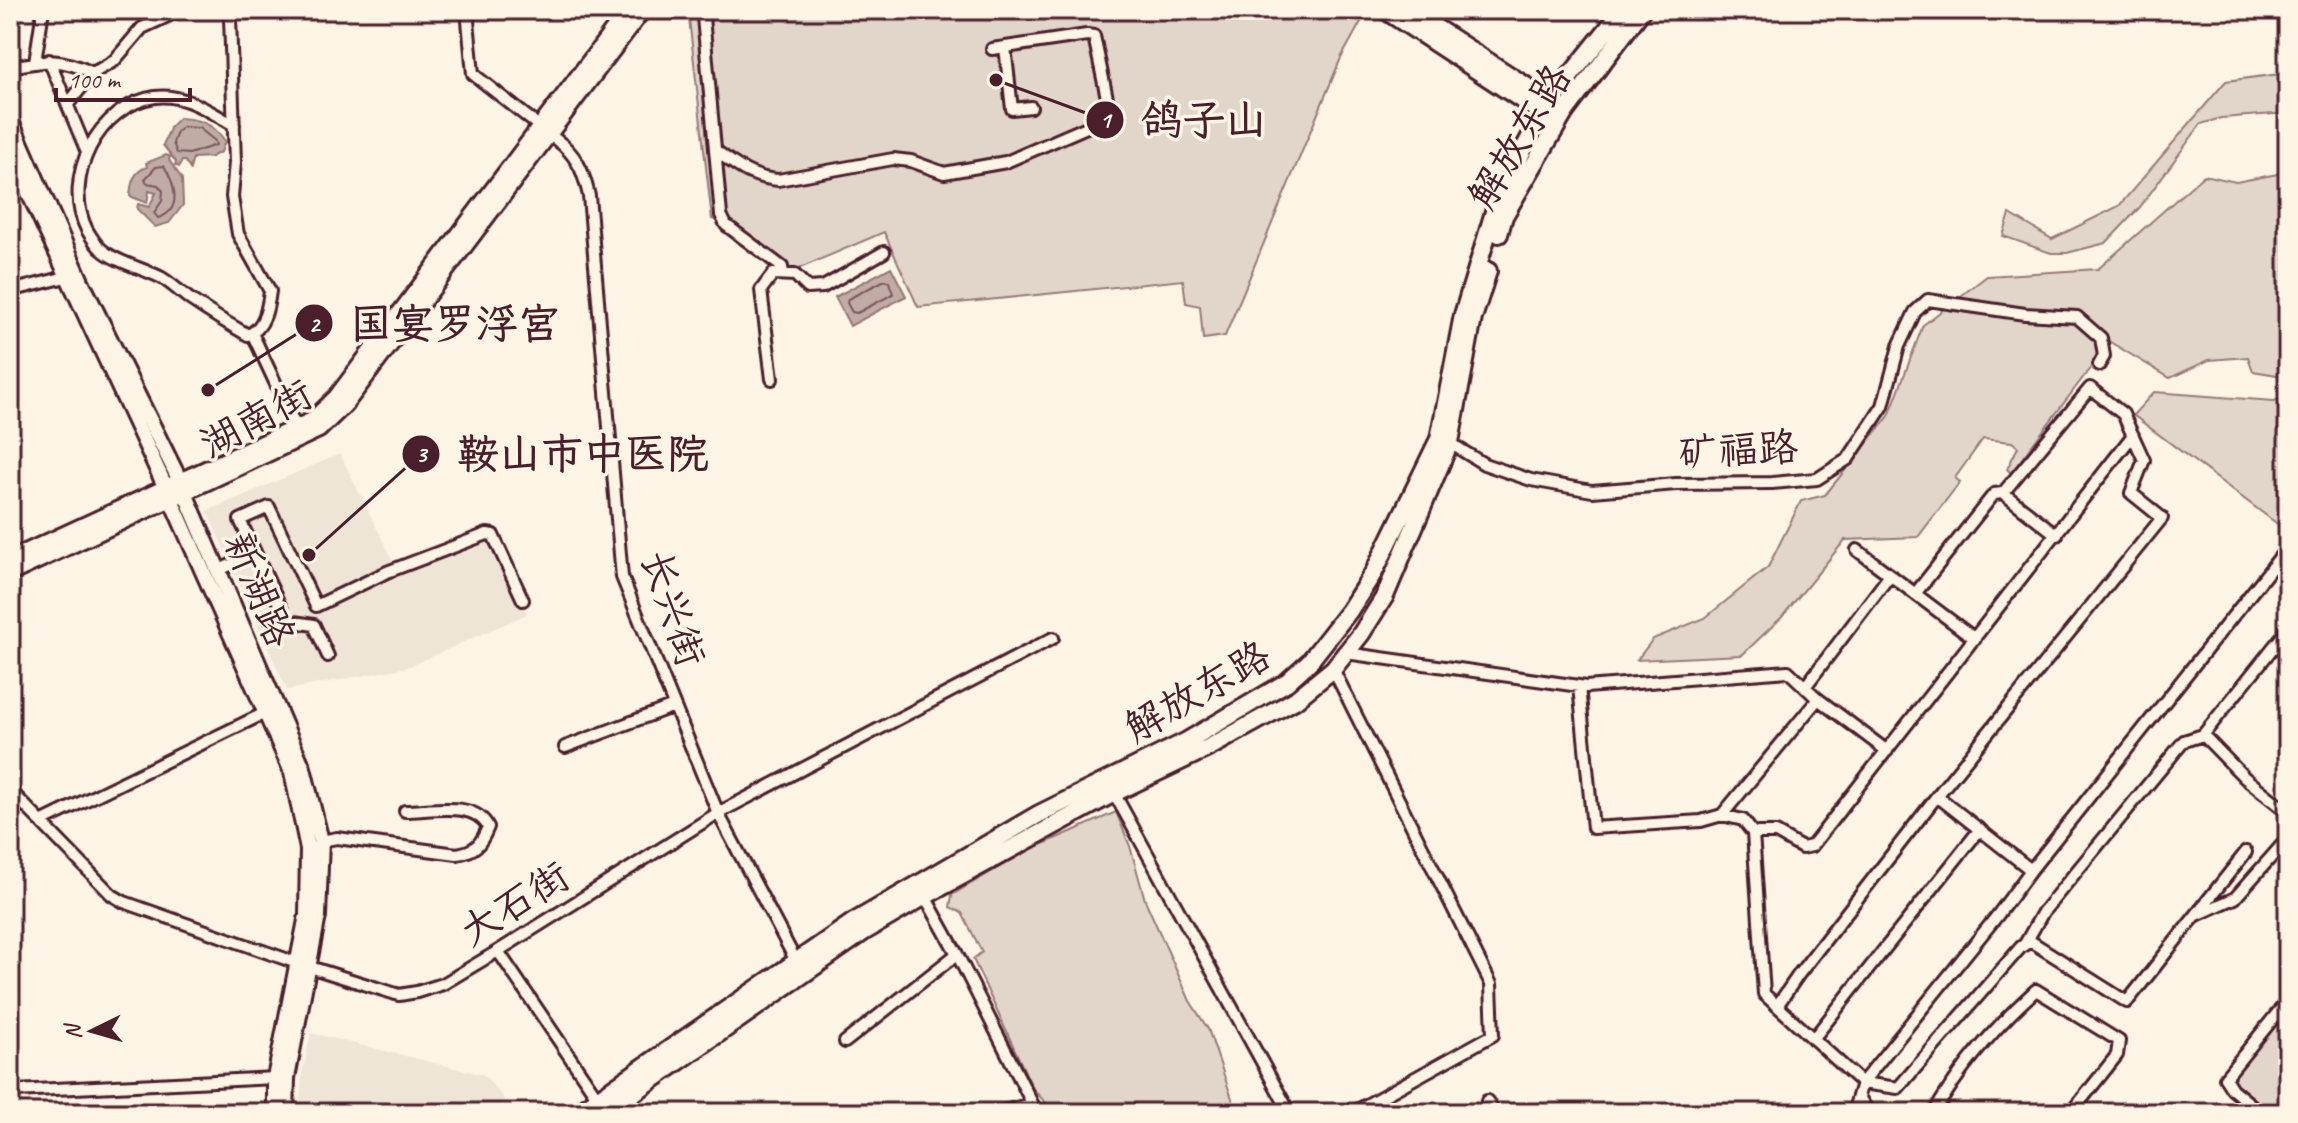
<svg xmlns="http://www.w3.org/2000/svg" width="2298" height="1123" viewBox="0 0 2298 1123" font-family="Caveat,'LXGW WenKai TC',sans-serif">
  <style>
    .built { fill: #eee5d7 }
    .green { fill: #e2d5ca; stroke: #967a7a; stroke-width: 2 }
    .water { fill: #c0aca5; stroke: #917474; stroke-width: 2 }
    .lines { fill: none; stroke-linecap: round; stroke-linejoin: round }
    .shore { stroke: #79575c; stroke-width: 2 }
    .minor-casing { stroke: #4a1f2b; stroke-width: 16 }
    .secondary-casing { stroke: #4a1f2b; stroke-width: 20 }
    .primary-casing { stroke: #4a1f2b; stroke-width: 22 }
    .minor { stroke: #fcf5e5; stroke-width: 10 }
    .secondary { stroke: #fcf5e5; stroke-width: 14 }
    .primary { stroke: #fcf5e5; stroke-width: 16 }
    .labels { text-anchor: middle; stroke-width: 7; stroke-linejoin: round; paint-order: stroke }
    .street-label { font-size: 40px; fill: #4a1f2b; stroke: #fcf5e5 }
    .leader { fill: none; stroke: #4a1f2b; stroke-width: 3 }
    .callout-dot { fill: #4a1f2b; stroke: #fcf5e5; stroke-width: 3 }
    .mark-label { font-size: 24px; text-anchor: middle; font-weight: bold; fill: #fff }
    .callout-label { font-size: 42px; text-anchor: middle; font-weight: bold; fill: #4a1f2b; stroke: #fcf5e5; stroke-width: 7; stroke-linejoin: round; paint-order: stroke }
  </style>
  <rect width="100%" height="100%" fill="#fcf5e5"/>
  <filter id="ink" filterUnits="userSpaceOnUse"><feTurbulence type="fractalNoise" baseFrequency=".0125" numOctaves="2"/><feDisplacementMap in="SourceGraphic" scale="16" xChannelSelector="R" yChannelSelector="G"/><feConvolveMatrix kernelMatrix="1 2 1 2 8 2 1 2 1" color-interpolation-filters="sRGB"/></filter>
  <g filter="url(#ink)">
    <path class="built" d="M 340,454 L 399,573 L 488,537 L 527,614 L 408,667 L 287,690 L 207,511 Z
      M 311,1033 L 484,1075 L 505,1100 L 489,1113 L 299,1113 L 302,1076 Z"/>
    <path class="green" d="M 688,10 L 1366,10 L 1367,11 L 1341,58 L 1225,336 L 1203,339 L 1200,306 L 1186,303 L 1183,280 L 918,307 L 884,232 L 791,272 L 788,265 L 745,231 L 712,219 Z
      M 2288,73 L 2288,113 L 2221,118 L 2201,124 L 2140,207 L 2106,243 L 2067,253 L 2051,253 L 2003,236 L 2010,214 L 2052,239 L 2119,206 L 2226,81 Z
      M 2288,172 L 2288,380 L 2283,376 L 2253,371 L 2248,357 L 2209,360 L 2170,378 L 2110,342 L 2011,473 L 2007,469 L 2018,447 L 2012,442 L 1983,439 L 1955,478 L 1960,482 L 1918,537 L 1845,540 L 1782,617 L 1742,655 L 1637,660 L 1653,639 L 1705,618 L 1768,567 L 1801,501 L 1825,495 L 1889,416 L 1923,325 L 1987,276 L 2098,269 L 2204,175 L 2236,182 Z
      M 2154,392 L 2274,401 L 2288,396 L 2288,532 L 2133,415 Z
      M 1116,812 L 1130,846 L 1145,900 L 1190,1001 L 1208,1029 L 1237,1113 L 1055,1113 L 1033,1089 L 973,959 L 982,952 L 962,913 L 950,907 L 952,895 L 1025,852 Z
      M 2288,1010 L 2288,1063 L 2282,1071 L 2288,1076 L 2288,1110 L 2286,1113 L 2271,1113 L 2231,1081 Z"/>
    <path class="water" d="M 179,118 C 199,119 213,123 225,141 L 221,152 L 211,157 L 193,158 L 190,169 L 185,161 L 182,161 L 179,167 L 175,165 L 176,162 L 163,145 L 171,126 Z
      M 166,155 L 170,157 L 169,160 L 182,179 L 183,205 L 169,223 L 155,227 L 137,209 L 138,204 L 149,207 L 156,193 L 149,191 L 147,203 L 130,196 C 131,182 134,171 147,167 L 146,163 Z
      M 891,267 L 906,296 L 850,326 L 835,297 Z"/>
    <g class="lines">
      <path class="shore" d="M 183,127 L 199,128 L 215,141 L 216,145 L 189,154 L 177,153 L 173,143 L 177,132 Z
        M 164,166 C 174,182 184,210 158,218 L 154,213 L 162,201 L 163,191 L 158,185 L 147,183 L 145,179 L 156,167 Z
        M 885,280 L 889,282 L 893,294 L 857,313 L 852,312 L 847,303 L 848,299 Z"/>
      <defs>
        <path id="minor" d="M 229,10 L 230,18 L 235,162 L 232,197 L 238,234 L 270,291 C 268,307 265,328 248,335 C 228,324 210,313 191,300 C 181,293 172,284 162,278 C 145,269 115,262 101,249 C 96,245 90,235 87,230 C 61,179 98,105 155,97 C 184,93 210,112 234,125
          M 467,10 L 473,74 L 563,145 C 579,160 584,174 589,196 L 622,577 L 718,813 L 797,963
          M 707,10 L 703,17 L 721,215 L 726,225 L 782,267 L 783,273
          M 1005,47 L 1012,109 L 1031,107
          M 49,60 L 86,150
          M 35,62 L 43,10
          M 10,67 C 48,60 58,57 93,73
          M 68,104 L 93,73 L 114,61 L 142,28 L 181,10
          M 715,150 C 736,166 752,178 778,180 L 893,159 L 911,161 L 944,173 L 1006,162 L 1103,120 L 1107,98 L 1094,36 L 1087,35 L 992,49
          M 10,291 L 66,277
          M 252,333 L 296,427
          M 772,379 L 761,290 L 773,274 L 795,275 L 808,288 L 823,287 L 884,252
          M 1445,440 L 1484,464 L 1531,480 L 1592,491 L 1676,484 L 1772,483 L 1817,479 L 1848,459 L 1883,406 L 1899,346 L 1915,312 L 1928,300 L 2025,314 L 2077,317 L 2101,338 L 2104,356 L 2099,365
          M 2003,493 L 2057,535
          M 1857,550 L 1975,639
          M 217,571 L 255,554
          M 1346,653 L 1579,686 L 1586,687 L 1788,671 L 1818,699 L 1722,815 L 1701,821 L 1593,828 L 1579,686
          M 328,656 L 314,625 L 287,621 L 240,520 L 269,507 L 316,606 L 387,572 L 487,534 L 493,535 L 523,600
          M 1333,669 L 1491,984 L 1493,1035 L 1352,1113
          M 1805,687 L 1890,575
          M 1818,699 L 1887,751
          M 2203,735 L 2245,778 L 2288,812
          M 565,747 L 674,706
          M 10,790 L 112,895 L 124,902 L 297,963 L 399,995 L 417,992 L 443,984 L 498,951 L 718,813 L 1053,638
          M 1114,793 L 1290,1113
          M 1937,796 L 2031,870
          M 1722,815 L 1743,820 L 1753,833 L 1764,994 L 1862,1083 L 1853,1113
          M 41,822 L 265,713
          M 1753,833 L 1776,833 L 1802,848 L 1812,846 L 2133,435
          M 321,841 L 337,838 L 457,854 C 476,851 481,844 488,827 C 475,800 431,811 405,811
          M 922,891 L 957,954 L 1037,1113
          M 2197,915 L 2235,898 L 2288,838
          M 2025,944 L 2043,912 L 2184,741 L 2203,735 L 2288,629
          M 498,951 L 597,1097
          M 1777,1006 L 1799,974 L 1937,796 L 2162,518 L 2131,493 L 2144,460 L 2123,414 L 2090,388 L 2003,493 L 1994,494 L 1915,594
          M 1813,1039 L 1980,829
          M 845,1042 L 957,954
          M 1862,1083 L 1997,916 L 2031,870 L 2288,547
          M 1862,1083 L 1898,1088 L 2021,947 L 2030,941 L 2127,1002 L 2246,852
          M 10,1094 L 15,1091 L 275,1078
          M 1859,1097 L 1869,1113
          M 1487,1101 L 1495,1113
          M 997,1113 L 1031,1104
          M 1934,1113 C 1960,1068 1997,1025 2036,990 L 2119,1041 L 2117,1055 L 2071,1113
          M 2261,1113 L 2232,1089 L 2225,1078 L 2288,1000"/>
        <path id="secondary" d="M 10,119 L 81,281 L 179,479 L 303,768 L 321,841 L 318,916 L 287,1078 L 286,1113
          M 10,152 L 165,486 L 292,772 L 308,849 L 307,915 L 275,1078 L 275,1113
          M 10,559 L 312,420 L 336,397 L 628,10
          M 10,574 L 319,430 L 345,405 L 643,10"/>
        <path id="primary" d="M 1385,10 L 1551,119
          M 1408,10 L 1557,106
          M 1499,234 L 1504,216 L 1565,112 L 1642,10
          M 577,1113 L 852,923 L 1039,814 L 1187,741 L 1287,682 L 1309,662 L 1349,611 L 1374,572 L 1439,439 L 1463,315 L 1494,212 L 1522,152 L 1550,101 L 1623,10
          M 605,1113 L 865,931 L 925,896 L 1114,793 L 1210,747 L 1295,700 L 1333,669 L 1361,634 L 1385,596 L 1450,442 L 1473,318 L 1488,271"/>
      </defs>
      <use href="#minor" class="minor-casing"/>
      <use href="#secondary" class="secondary-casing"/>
      <use href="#primary" class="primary-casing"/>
      <use href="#minor" class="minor"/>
      <use href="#secondary" class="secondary"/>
      <use href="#primary" class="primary"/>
    </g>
  </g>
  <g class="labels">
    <g class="street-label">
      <text transform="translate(1519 136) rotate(-59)" y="14">解放东路</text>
      <text transform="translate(256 418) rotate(-28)" y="14">湖南街</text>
      <text transform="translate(1738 449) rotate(-3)" y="14">矿福路</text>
      <text transform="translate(260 589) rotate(67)" y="14">新湖路</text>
      <text transform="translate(674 608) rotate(71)" y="14">长兴街</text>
      <text transform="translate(1197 691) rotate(-30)" y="14">解放东路</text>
      <text transform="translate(514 903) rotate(-32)" y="14">大石街</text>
    </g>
  </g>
  <path class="leader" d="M996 80L1105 120M208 390L314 323M309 555L421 454"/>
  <g class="callout-dot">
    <circle cx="996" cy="80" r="8"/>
    <circle cx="208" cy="390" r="8"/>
    <circle cx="309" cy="555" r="8"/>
    <circle cx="1105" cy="120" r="20"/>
    <circle cx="314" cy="323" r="20"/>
    <circle cx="421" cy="454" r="20"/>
  </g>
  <g class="mark-label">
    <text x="1105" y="128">1</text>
    <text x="314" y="332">2</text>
    <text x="421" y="462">3</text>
  </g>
  <g class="callout-label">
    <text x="1204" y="134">鸽子山</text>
    <text x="455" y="338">国宴罗浮宫</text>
    <text x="583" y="468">鞍山市中医院</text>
  </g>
  <rect width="2298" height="1123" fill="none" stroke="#fcf5e5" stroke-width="40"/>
  <rect x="20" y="20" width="2258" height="1083" fill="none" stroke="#4a1f2b" stroke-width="3" filter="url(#ink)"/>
  <g transform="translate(92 1031) rotate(265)" stroke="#fcf5e5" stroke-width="6" paint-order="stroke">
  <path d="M0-6L14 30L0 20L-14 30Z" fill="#4a1f2b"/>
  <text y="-12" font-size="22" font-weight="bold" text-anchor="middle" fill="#4a1f2b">N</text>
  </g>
  <path d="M56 88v12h134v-12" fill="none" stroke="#4a1f2b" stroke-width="4"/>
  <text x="68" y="88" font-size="24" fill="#4a1f2b" stroke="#fcf5e5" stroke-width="6" paint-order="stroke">100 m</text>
</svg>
